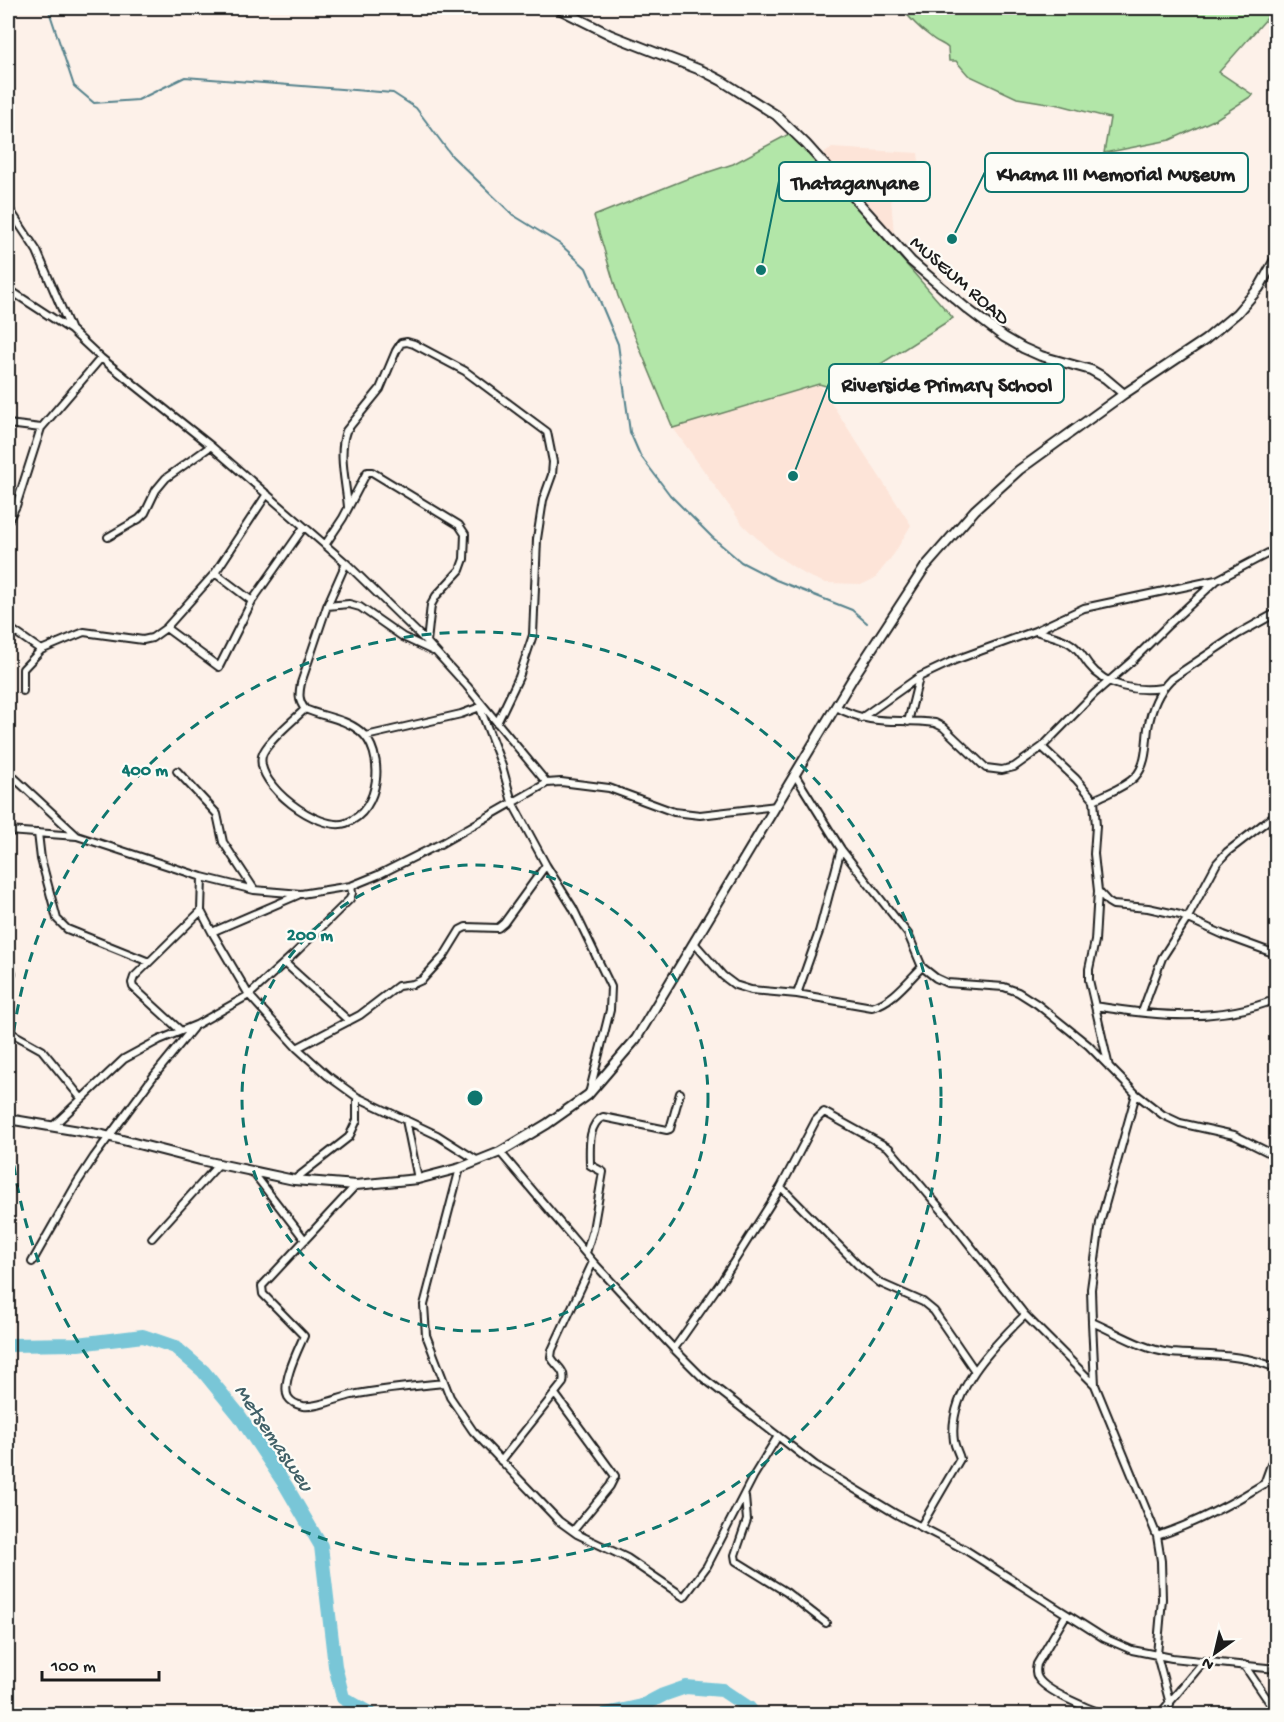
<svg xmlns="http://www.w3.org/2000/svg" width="1284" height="1722" viewBox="0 0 1284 1722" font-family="'Gochi Hand',sans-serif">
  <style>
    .built { fill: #fde4d8 }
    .green { fill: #b2e6a8; stroke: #678162; stroke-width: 1.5 }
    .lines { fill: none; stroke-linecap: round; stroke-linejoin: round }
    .stream { stroke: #54828c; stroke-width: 2 }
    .river { stroke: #79c6d7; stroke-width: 14 }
    .minor-casing { stroke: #1c1c1c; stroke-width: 10 }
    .tertiary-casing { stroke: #1c1c1c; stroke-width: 12 }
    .minor { stroke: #fdfcf7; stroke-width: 6 }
    .tertiary { stroke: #fdfcf7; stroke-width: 8 }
    .ring { fill: none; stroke: #0f766e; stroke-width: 3; stroke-dasharray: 10 8 }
    .labels { text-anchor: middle; stroke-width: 4.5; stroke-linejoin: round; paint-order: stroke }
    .street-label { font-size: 20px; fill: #1c1c1c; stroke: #fdfcf7 }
    .water-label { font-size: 21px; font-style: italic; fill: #416067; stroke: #fdfcf7 }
    .centre { fill: #0f766e; stroke: #fdfcf7; stroke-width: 3 }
    .ring-label { font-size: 18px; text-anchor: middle; font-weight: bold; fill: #0f766e; stroke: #fdfcf7; stroke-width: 4.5; stroke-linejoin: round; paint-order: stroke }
    .leader { fill: none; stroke: #0f766e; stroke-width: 2 }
    .callout-dot { fill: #0f766e; stroke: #fdfcf7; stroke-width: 2 }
    .callout { fill: #fdfcf7; stroke: #0f766e; stroke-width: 2 }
    .callout-label { font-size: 21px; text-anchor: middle; font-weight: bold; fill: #1c1c1c }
  </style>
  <rect width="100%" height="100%" fill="#fdf1e9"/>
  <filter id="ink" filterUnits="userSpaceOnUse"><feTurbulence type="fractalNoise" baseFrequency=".0167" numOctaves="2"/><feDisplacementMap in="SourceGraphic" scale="12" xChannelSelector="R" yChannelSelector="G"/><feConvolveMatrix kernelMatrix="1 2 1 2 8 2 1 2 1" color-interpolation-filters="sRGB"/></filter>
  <g filter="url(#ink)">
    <path class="built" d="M 832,148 L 918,153 L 921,177 L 891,199 L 894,234 L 823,154 Z
      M 819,384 L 911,525 L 894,554 L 875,578 L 863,584 L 825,583 L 806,575 L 774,554 L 743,525 L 673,428 Z"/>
    <path class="green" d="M 902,8 L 1276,8 L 1219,72 L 1253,95 L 1216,119 L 1170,140 L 1104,153 L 1110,118 L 1060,105 L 1017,98 L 968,75 L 956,61 L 949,61 L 948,48 C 943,43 936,42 931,37 C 920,29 910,19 902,8 Z
      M 789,134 L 818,163 L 953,318 L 840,390 L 819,384 L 673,428 L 618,296 L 594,216 L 684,180 L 733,164 Z"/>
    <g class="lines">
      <path class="stream" d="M 48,8 L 74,86 L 94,103 L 138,100 L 185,77 L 393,93 L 416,108 L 452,156 L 513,215 L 560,244 L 586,268 L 618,344 L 630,432 L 640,455 L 670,495 L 712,537 L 741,562 L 776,580 L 852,610 L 867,623"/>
      <path class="river" d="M 8,1345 L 78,1344 L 143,1336 L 175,1347 L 203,1371 L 239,1415 L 286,1486 L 321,1546 L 335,1666 L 343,1698 L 371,1714
        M 606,1714 L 642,1706 L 663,1695 L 686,1687 L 722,1690 L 749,1708 L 754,1714"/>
      <defs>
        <path id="minor" d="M 8,207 L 37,251 L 70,328
          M 8,289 L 71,330 L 101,358 L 211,446 L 346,563 L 427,642 L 467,686 L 547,783 L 561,782 L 609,788 L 674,812 L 700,815 L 777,806
          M 8,424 L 41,428
          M 348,507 C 346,483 338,454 346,431 L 380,389 L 396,351 L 401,343 L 407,342 L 414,344 L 465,371 L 547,432 L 553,462 L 552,475 L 543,500 L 537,539 L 533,635 L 519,677 L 497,723
          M 8,521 L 16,506 L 41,428 L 101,358
          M 108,537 L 139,519 L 145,513 L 156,490 L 166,478 L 211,446
          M 325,545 L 343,518 L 367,472 L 372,472 L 459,525 L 465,534 L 464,559 L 460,570 L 436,596 L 431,605 L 427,642
          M 215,573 L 267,494
          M 327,606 L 349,604 L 360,607 L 403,637 L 433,651
          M 8,627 L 41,650
          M 166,628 L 215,573 L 252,601
          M 1036,631 C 1047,635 1061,637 1071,644 C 1080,650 1083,657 1089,665 C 1106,687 1137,692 1162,688
          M 23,691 L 23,669 L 41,650 L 84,632 L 143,640 L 152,638 L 166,628 L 219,667 L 252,601 L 304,527
          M 836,707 C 874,727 895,718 935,723 L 943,727 L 986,768 L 1002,770 L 1014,767 L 1042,747 L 1094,694 L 1133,660 L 1168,625 L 1217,580 L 1276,549
          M 305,709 C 294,720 265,743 262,756 C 255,785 319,832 346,823 C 381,811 386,752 360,731 C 344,718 323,717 305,709 C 298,701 299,693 301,683 L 327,606 L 346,563
          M 861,718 L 919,677 L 955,660 L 1035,631 L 1084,608 L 1216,580
          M 908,722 L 919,678
          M 366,736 L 461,714 L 483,706
          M 1042,747 L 1076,779 L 1094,800 L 1096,826 L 1094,854 L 1098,891 L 1095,941 L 1089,969 L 1089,980 L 1109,1067
          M 177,771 L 217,814 L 223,842 L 254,889
          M 8,772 L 77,836 L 202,877 L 254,890 L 301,894 L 351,886 L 378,875 L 442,843 L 547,783
          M 795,775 L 841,849 L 908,934 L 922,967 L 936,978 L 947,983 L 1004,987 L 1018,992 L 1037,1004 L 1088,1045 L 1136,1094 L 1163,1115 L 1180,1123 L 1234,1135 L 1276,1156
          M 1094,800 C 1107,793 1124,788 1135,777 C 1147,765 1146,744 1148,728 C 1151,710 1158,692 1171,679 L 1238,634 L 1276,613
          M 8,831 L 77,836
          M 38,833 L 41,859 L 57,919 L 67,929 L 149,962
          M 546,865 L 573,908 L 611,987 L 610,1010 L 589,1094
          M 202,877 L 201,911 L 212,932
          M 1098,891 L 1108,902 L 1113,905 L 1148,908 L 1180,915 L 1224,935 L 1276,954
          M 298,895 L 212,932 L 249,995 L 297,1048 L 328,1076 L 357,1097 L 437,1135 L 478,1161
          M 695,944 L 723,976 L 735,985 L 751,990 L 797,994 L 872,1007 C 892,1002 907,982 922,967
          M 8,962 L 12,973 L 8,979
          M 285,963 L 349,1021
          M 797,994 L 819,932 L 841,849
          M 1095,1006 C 1155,1016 1219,1023 1276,999
          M 1142,1012 L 1162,958 L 1187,919 L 1217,863 L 1227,852 L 1276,814
          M 8,1031 L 42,1050 L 81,1098
          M 181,1031 L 133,987 L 132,983 L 134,977 L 201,911
          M 297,1048 L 360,1015 L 398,986 L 413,984 L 422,980 L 444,956 L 460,930 L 466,927 L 498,928 L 504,923 L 546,865 L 512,802 L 502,766 L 480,708
          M 1136,1094 L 1100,1223 L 1091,1289 L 1092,1322 L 1095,1385 L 1157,1536 L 1161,1561 L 1162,1599 L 1157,1655 L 1170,1704
          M 406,1120 L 418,1179
          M 53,1126 L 124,1059 L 159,1040 L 196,1025 L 249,995 L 294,954 L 350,899 L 352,893 L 351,886
          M 500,1152 L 593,1262 L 674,1349 L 702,1377 L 815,1465 L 896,1514 L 964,1549 L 1104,1638 L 1132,1650 L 1172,1658 L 1276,1669
          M 460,1168 L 424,1305 L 426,1335 L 450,1397 L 473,1431 L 559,1521 L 577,1534 L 627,1558 L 684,1597 L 707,1566 L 753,1477 L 778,1436
          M 252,1171 L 305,1240
          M 294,1180 L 349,1137 L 357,1120 L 357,1097
          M 356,1185 L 262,1286 L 263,1294 L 304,1336 C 298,1350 281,1383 288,1397 C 291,1402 298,1405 303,1406 C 316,1408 339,1398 352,1395 C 383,1389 413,1386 444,1383
          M 781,1187 L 858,1265 L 880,1283 L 923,1302 L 934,1311 L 975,1371
          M 152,1238 L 219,1164
          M 586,1253 L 593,1230 L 603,1172 L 590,1165 C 590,1150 587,1124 603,1117 L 667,1130 L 670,1129 L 680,1093
          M 32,1262 L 77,1183 L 94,1157 L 153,1077 L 193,1028
          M 1092,1322 C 1117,1333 1144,1350 1171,1353 C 1207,1356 1242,1353 1276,1368
          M 674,1349 L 723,1279 L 781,1187 L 816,1120 L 824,1112 L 889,1148 L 951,1221 L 1025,1315 L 1095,1385
          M 555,1394 L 615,1476 L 610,1486 L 573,1531
          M 501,1461 L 563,1383 C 566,1369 557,1368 551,1357 L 552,1350 L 593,1262
          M 1264,1484 L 1276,1451
          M 745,1497 L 747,1520 L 735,1555 L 736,1561 L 786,1592 L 826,1623
          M 921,1526 L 960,1459 C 959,1453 955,1448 954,1441 C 947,1392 993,1346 1025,1315
          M 1157,1536 C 1199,1522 1239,1500 1276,1476
          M 1066,1615 L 1037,1664 C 1036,1669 1035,1673 1038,1678 C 1045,1691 1089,1709 1103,1714
          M 1244,1665 L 1274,1709
          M 1160,1714 L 1204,1661"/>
        <path id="tertiary" d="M 557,8 L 611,35 L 703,71 L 722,81 L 776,115 L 806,144 L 911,261 L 966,308 L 1004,337 L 1023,348 L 1041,356 L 1091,370 L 1105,378 L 1124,394
          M 8,1119 L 103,1135 L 200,1160 L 294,1180 L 356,1185 L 418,1179 L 460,1168 L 500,1152 L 547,1124 L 588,1095 L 636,1039 L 854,676 L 925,567 L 975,510 L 1019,470 L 1124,394 L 1205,340 L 1237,313 L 1259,288 L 1276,258"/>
      </defs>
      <use href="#minor" class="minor-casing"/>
      <use href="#tertiary" class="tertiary-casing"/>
      <use href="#minor" class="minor"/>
      <use href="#tertiary" class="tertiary"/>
    </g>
  </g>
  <g class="ring">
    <circle cx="475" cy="1098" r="233"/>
    <circle cx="475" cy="1098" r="466"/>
  </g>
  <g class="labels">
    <g class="street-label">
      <text transform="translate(961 279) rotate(41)" y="7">MUSEUM ROAD</text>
    </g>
    <g class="water-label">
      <text transform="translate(275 1437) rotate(56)" y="7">Metsemasweu</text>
    </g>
  </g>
  <circle cx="475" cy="1098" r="9" class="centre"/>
  <g class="ring-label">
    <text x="145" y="775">400 m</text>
    <text x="310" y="940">200 m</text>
  </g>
  <path class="leader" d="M952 239L985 172M761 270L779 181M793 476L829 383"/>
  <g class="callout-dot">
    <circle cx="952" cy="239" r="6"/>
    <circle cx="761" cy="270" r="6"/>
    <circle cx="793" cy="476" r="6"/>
  </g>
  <g class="callout">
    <rect x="985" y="153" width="263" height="39" rx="6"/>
    <rect x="779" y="162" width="151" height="39" rx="6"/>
    <rect x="829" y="364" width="235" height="39" rx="6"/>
  </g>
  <g class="callout-label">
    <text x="1116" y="180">Khama III Memorial Museum</text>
    <text x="855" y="189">Thataganyane</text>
    <text x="947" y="391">Riverside Primary School</text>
  </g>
  <rect width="1284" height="1722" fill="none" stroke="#fdfcf7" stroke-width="30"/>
  <rect x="15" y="15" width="1254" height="1692" fill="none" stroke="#1c1c1c" stroke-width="2" filter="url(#ink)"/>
  <g transform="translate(1215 1653) rotate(214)" stroke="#fdfcf7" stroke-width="4.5" paint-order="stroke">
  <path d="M0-4.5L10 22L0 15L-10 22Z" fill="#1c1c1c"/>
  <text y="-9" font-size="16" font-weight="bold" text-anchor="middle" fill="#1c1c1c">N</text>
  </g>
  <path d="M42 1671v9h117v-9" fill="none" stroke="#1c1c1c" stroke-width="3"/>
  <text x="51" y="1671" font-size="18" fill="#1c1c1c" stroke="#fdfcf7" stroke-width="4.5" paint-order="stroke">100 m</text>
</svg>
